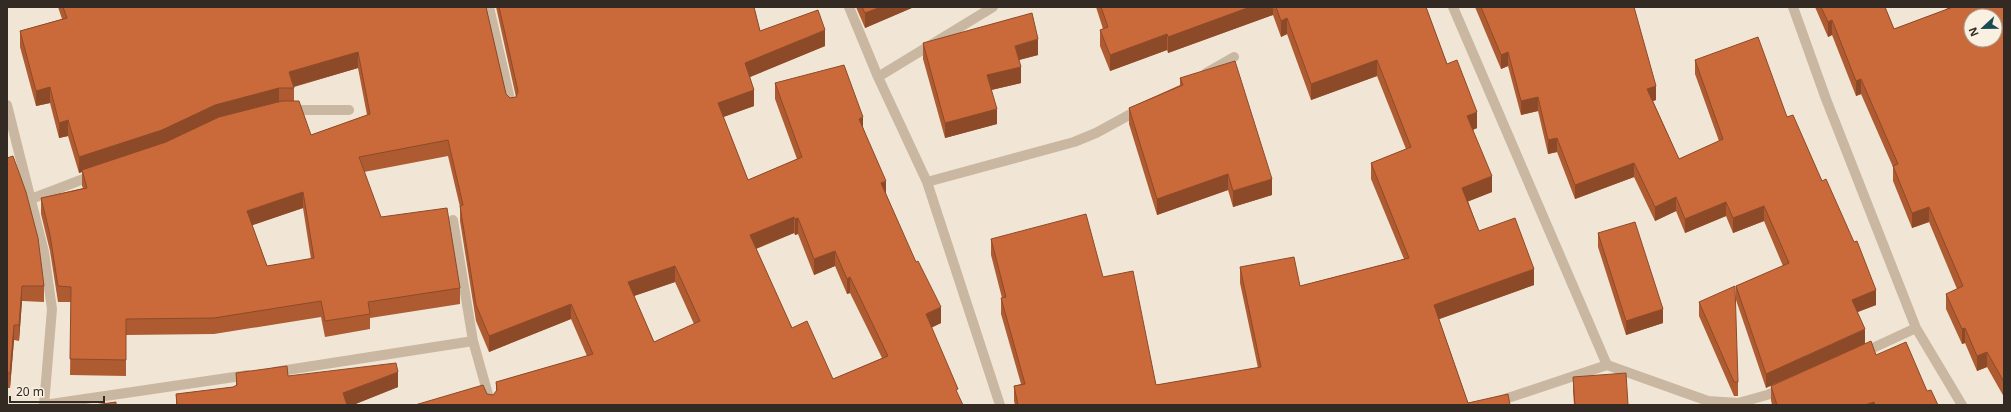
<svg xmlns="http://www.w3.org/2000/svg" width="2011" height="412" viewBox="0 0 2011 412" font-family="'Noto Sans',sans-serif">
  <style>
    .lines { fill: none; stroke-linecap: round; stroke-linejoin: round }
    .minor { stroke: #c9b7a1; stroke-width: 10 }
    .wall { fill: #ae5b32; fill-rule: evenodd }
    .shaded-wall { fill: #8d4a29 }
    .building { fill: #ca6a3a; stroke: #8d4a29; fill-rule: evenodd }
  </style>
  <rect width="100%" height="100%" fill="#f1e6d5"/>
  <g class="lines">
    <path class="minor" d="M 489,7 L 512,108
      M 849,7 L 878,77 L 927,182 L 1000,405
      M 1453,7 L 1607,365
      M 1793,7 L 1826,99 L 1916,328 L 1962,405
      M 1206,73 L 1234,57
      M 878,77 L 993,7
      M 7,105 L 44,252 L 52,309 L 44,405
      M 289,110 L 349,110
      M 927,182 L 1074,142 L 1096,133 L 1140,109
      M 31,199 L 94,175
      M 453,220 L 473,341 L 491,405
      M 1862,353 L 1916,328
      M 274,372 L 473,341
      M 44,405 L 248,375
      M 1487,405 L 1607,365 L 1708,401 L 1738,403 L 1767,395 L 1783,388"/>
  </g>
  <path class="wall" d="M 58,7 L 486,7 L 506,94 L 510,98 L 516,97 L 496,7 L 754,7 L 760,31 L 825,46 L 750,77 L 754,106 L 723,117 L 748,180 L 797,159 L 775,99 L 775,83 L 863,127 L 886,194 L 941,323 L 931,328 L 958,389 L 415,405 L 487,394 L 493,395 L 496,392 L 496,382 L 587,356 L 571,319 L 489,352 L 476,321 L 460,221 L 460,207 L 448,156 L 364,172 L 381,217 L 460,288 L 460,304 L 370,318 L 370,329 L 325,337 L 321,317 L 214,334 L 126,335 L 126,376 L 70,375 L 71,302 L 58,302 L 50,251 L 41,214 L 41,198 L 83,188 L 82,186 L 82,172 L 79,173 L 68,136 L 59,138 L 50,103 L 36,106 L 20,47 L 20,31 L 62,19 ZM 358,68 L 367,115 L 311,135 L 294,101 L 294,87 ZM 303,208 L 311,259 L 267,266 L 252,225 ZM 794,233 L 795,235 L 798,234 L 814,275 L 835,266 L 847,294 L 850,293 L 882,358 L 833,379 L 792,328 L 756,249 ZM 675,282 L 694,324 L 654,342 L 634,296 Z
    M 856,7 L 914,7 L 865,28 Z
    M 1096,7 L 1426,7 L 1447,64 L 1477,128 L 1473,130 L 1492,192 L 1468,201 L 1479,231 L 1534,285 L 1439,319 L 1468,403 L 1510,405 L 1015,405 L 1014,401 L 1014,386 L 1021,384 L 1001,314 L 1001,298 L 1002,298 L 991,255 L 991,239 L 1103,277 L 1156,385 L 1258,368 L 1240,283 L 1240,267 L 1300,286 L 1404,259 L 1371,179 L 1371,163 L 1406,149 L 1377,76 L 1311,100 L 1287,34 L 1281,37 L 1273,15 L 1168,53 L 1167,50 L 1110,71 L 1100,46 L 1100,30 L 1103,29 Z
    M 1475,7 L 1634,7 L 1656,100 L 1653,101 L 1679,159 L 1719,141 L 1695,74 L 1695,60 L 1787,117 L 1822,181 L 1876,305 L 1858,312 L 1766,388 L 1736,300 L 1736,286 L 1783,266 L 1764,221 L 1733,233 L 1726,216 L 1685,233 L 1676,211 L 1655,221 L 1634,177 L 1575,199 L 1557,152 L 1548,154 L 1538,111 L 1521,115 L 1508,66 L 1501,69 Z
    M 1815,7 L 1885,7 L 1894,29 L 1947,9 L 1946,7 L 2004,7 L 2004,397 L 1987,367 L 1977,371 L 1965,343 L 1962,344 L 1946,309 L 1946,294 L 1957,289 L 1929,222 L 1912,228 L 1893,181 L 1893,167 L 1861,94 L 1856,96 L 1832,35 L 1828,37 Z
    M 923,43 L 1038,55 L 1019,60 L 1021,83 L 991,90 L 997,124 L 945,138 L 923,59 Z
    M 1180,78 L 1272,195 L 1233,207 L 1228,190 L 1157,215 L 1129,124 L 1129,108 L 1180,85 Z
    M 7,158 L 44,286 L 44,302 L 22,301 L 19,341 L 14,340 L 10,388 L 7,388 Z
    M 1598,233 L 1663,323 L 1626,335 L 1598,247 Z
    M 1699,302 L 1738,382 L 1738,396 L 1734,396 L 1699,316 Z
    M 1876,355 L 1927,391 L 1938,405 L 1772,405 L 1771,400 L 1771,386 Z
    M 236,373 L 288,376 L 398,387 L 353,405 L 176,405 L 176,394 L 233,387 L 236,386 Z
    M 1573,377 L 1628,405 L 1574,405 L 1573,391 Z"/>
  <path class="shaded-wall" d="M 881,7 L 914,7 L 865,28 L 865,13 Z
    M 1250,7 L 1273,7 L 1273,15 L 1168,53 L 1168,37 Z
    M 1287,18 L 1287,34 L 1281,37 L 1281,21 Z
    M 1832,20 L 1832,35 L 1828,37 L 1828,22 Z
    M 825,30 L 825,46 L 745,79 L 745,63 Z
    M 1167,34 L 1167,50 L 1110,71 L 1110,55 Z
    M 1038,39 L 1038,55 L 1015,61 L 1015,46 Z
    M 358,52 L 358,68 L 289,88 L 289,72 Z
    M 1508,52 L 1508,66 L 1501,69 L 1501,55 Z
    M 1377,60 L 1377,76 L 1311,100 L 1311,84 Z
    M 1021,67 L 1021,83 L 987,91 L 987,75 Z
    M 1861,79 L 1861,94 L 1856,96 L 1856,81 Z
    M 1656,86 L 1656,100 L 1647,103 L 1647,89 Z
    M 50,87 L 50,103 L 36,106 L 36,91 Z
    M 279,88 L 279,104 L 162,146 L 82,170 L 82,172 L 79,173 L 79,157 L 215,105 Z
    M 754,90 L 754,106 L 718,119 L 718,103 Z
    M 1538,97 L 1538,111 L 1521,115 L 1521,101 Z
    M 997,109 L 997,124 L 945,138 L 945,123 Z
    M 1477,112 L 1477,128 L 1467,132 L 1467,116 Z
    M 863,117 L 863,133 L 859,119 Z
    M 68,120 L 68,136 L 59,138 L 59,123 Z
    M 1557,138 L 1557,152 L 1548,154 L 1548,140 Z
    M 1634,163 L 1634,177 L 1575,199 L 1575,185 Z
    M 1228,174 L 1228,190 L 1157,215 L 1157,199 Z
    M 1492,176 L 1492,192 L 1462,204 L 1462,188 Z
    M 1272,179 L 1272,195 L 1233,207 L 1233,191 Z
    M 886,181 L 886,196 L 881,183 Z
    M 303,192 L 303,208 L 247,227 L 247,211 Z
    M 1676,197 L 1676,211 L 1655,221 L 1655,207 Z
    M 1726,202 L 1726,216 L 1685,233 L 1685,219 Z
    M 1764,206 L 1764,221 L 1733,233 L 1733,218 Z
    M 1929,207 L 1929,222 L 1912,228 L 1912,213 Z
    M 794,217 L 794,233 L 750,251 L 750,235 Z
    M 798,218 L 798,234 L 795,235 L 795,219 Z
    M 835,251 L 835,266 L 814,275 L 814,259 Z
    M 675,266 L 675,282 L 628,298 L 628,282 Z
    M 1534,269 L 1534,285 L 1434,321 L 1434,305 Z
    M 850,277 L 850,293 L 847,294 L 847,279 Z
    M 22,286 L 22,301 L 19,341 L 19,325 Z
    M 1876,290 L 1876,305 L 1852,314 L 1852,300 Z
    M 571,304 L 571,319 L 489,352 L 489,336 Z
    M 941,307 L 941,323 L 926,330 L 926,314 Z
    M 1663,309 L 1663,323 L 1626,335 L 1626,321 Z
    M 14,325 L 14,340 L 10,388 L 10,373 Z
    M 1965,328 L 1965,343 L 1962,344 L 1962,329 Z
    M 1865,329 L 1865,344 L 1766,388 L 1766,374 Z
    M 1987,352 L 1987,367 L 1977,371 L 1977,356 Z
    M 398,372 L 398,387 L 353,405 L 343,405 L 343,393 Z
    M 1874,402 L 1874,405 L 1865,405 Z"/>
  <path class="building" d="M 63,7 L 486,7 L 506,94 L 510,98 L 516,97 L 518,91 L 499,7 L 754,7 L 760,31 L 818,10 L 825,30 L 745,63 L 754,90 L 718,103 L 748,180 L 802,157 L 775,83 L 844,65 L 863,117 L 859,119 L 886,181 L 881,183 L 916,262 L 918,261 L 941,307 L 926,314 L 958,389 L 956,390 L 963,405 L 415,405 L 483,385 L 487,394 L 493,395 L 497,390 L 496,382 L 593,354 L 571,304 L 489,336 L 476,305 L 460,206 L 463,205 L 448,140 L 359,157 L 381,217 L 447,208 L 460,288 L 368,302 L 370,314 L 325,321 L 321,301 L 214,318 L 126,319 L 126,360 L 70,359 L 71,287 L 58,286 L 50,235 L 41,198 L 87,188 L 82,170 L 166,142 L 219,117 L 282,101 L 299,101 L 311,135 L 370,114 L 358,52 L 289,72 L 294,88 L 279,88 L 215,105 L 162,130 L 79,157 L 68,120 L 59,123 L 50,87 L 36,91 L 20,31 L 67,18 ZM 303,192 L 314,258 L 267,266 L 247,211 ZM 794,217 L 795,219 L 798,218 L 814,259 L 835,251 L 847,279 L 850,277 L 888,356 L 833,379 L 807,321 L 792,328 L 750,235 ZM 675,266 L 700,321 L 654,342 L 628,282 Z
    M 862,7 L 881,7 L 865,13 Z
    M 1101,7 L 1250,7 L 1168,37 L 1167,34 L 1110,55 L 1100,30 L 1108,27 Z
    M 1276,7 L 1426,7 L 1447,64 L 1457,60 L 1477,112 L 1467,116 L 1492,176 L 1462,188 L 1479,231 L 1515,218 L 1534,269 L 1434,305 L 1468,403 L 1508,394 L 1510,405 L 1018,405 L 1014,386 L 1025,384 L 1001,298 L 1006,297 L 991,239 L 1086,214 L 1103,277 L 1133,271 L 1156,385 L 1261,367 L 1240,267 L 1294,257 L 1300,286 L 1409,258 L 1371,163 L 1411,147 L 1377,60 L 1311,84 L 1287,18 L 1281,21 Z
    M 1481,7 L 1634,7 L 1656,86 L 1647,89 L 1679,159 L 1723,139 L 1695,60 L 1758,37 L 1787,117 L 1793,115 L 1822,181 L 1826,179 L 1854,242 L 1857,241 L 1876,290 L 1852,300 L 1865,329 L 1766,374 L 1736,286 L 1789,263 L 1764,206 L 1733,218 L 1726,202 L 1685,219 L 1676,197 L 1655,207 L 1634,163 L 1575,185 L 1557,138 L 1548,140 L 1538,97 L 1521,101 L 1508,52 L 1501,55 Z
    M 1821,7 L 1885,7 L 1894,29 L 1953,7 L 2004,7 L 2004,382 L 1987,352 L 1977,356 L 1965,328 L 1962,329 L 1946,294 L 1963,286 L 1929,207 L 1912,213 L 1893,166 L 1898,164 L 1861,79 L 1856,81 L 1832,20 L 1828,22 ZM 1971,16 L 1995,16 L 1995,40 L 1971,40 Z
    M 1032,13 L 1038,39 L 1015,46 L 1021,67 L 987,75 L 997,109 L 945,123 L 923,43 Z
    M 1235,61 L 1272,179 L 1233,191 L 1228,174 L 1157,199 L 1129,108 L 1183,85 L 1180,78 Z
    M 13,156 L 26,192 L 38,238 L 44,286 L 22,286 L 19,325 L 14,325 L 10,373 L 7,373 L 7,158 Z
    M 1635,222 L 1663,309 L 1626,321 L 1598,233 Z
    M 1735,286 L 1738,382 L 1734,382 L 1699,302 Z
    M 1871,341 L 1876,355 L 1906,342 L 1927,391 L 1931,390 L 1938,405 L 1875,405 L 1874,402 L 1865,405 L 1777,405 L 1771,386 Z
    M 396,363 L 398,372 L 343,393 L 347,405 L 177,405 L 176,394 L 233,387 L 237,385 L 236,373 L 287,366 L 288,376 Z
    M 1626,373 L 1628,405 L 1575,405 L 1573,377 Z
    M 116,402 L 116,405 L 94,405 Z"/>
  <rect width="2011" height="412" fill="none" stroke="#332a24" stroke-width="16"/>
  <g transform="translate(1983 28) rotate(248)"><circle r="19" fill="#f9f0e1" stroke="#aaa195"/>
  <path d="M0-3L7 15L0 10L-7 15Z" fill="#194b55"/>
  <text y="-6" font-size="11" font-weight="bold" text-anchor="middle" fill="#332a24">N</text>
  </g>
  <path d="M10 396v6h94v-6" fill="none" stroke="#332a24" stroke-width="2"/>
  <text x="16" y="396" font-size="12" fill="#332a24" stroke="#f9f0e1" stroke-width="3" paint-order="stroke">20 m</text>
</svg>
